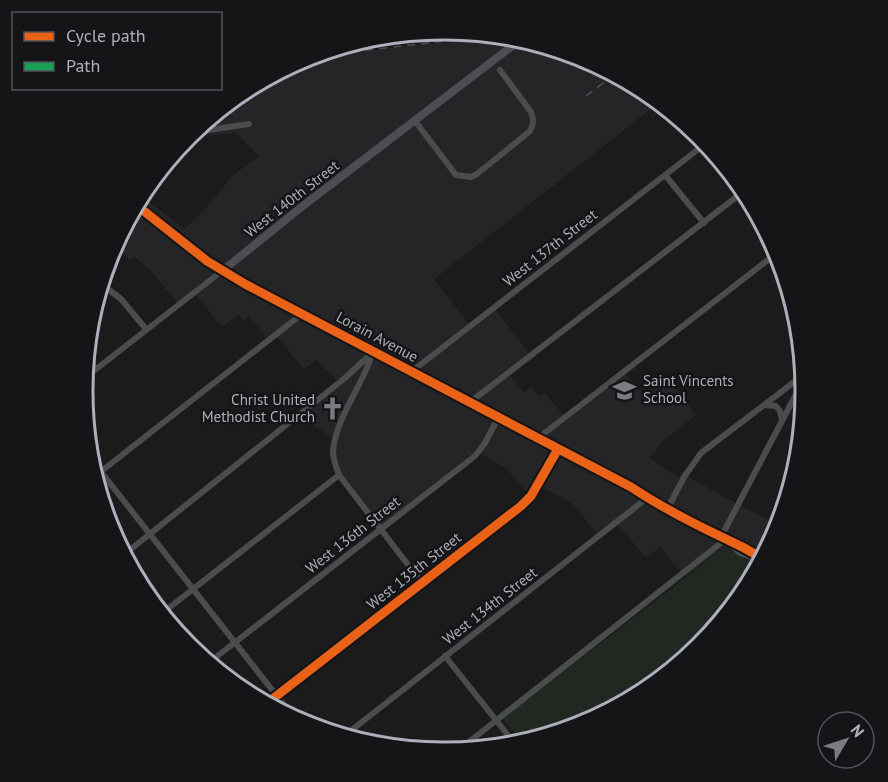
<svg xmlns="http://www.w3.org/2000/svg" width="888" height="782" viewBox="0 0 888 782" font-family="'PT Sans',sans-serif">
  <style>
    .built { fill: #252527 }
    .green { fill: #212822 }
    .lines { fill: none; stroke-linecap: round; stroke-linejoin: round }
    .minor { stroke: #4b4c4e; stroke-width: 6 }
    .major { stroke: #4d4e51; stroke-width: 8 }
    .rail { stroke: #505154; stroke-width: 1.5; stroke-dasharray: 8 6; stroke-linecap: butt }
    .quiet { stroke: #1a9f57; stroke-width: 8; stroke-dasharray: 15 8; stroke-linecap: butt }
    .cycleway-casing { stroke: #151517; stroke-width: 13 }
    .cycleway { stroke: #ea6118; stroke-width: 9 }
    .labels { text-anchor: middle; stroke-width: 5; stroke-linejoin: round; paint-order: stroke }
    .street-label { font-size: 15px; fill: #adafbb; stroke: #151517 }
    .poi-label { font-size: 15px; fill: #adafbb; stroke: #151517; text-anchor: start }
    .rim { fill: none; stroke: #adafbb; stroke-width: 3 }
  </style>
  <rect width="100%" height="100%" fill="#1b1b1b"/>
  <path class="built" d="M 480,37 L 582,58 L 655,106 L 434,279 L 471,327 L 495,309 L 532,357 L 510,375 L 524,392 L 532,387 L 539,396 L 545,393 L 566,418 L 625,373 L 643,395 L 667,377 L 696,415 L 662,442 L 650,458 L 679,478 L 682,474 L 778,525 L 777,529 L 755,563 L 725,546 L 685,577 L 660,547 L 646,558 L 617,524 L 600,537 L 571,503 L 540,486 L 532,499 L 508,470 L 477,451 L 381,526 L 341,474 L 335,451 L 338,440 L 315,427 L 303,414 L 340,383 L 317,360 L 304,369 L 277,337 L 270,342 L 249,316 L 243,320 L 238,315 L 222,327 L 196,295 L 180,306 L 150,270 L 135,257 L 130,260 L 114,247 L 146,200 L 185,229 L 208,206 L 232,176 L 259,156 L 236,133 L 187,138 L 304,59 Z"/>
  <path class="green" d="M 726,546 L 755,563 L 699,647 L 582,725 L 518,737 L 503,719 Z"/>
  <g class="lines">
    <path class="minor" d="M 415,121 L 456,175 L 471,177 L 477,174 L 529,132 C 534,125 534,120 531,112 L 500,70
      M 195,132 L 249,124
      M 665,175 L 704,223
      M 104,286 L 121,299 L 146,329
      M 372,354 C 363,386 335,418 333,452 C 333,459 336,467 339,475 L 422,583
      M 89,360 L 96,369
      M 411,372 L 705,144
      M 86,377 L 222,271
      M 469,403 L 739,195
      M 764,405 L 776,406 L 780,411 L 782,420
      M 537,439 L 777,253
      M 98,468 L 291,714
      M 99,473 L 302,314
      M 668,508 L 684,477 L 701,453 L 802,376
      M 721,537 L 803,381
      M 126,553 L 345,378 L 373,352
      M 165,611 L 339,475
      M 445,656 L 511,739
      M 211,661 L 475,456 L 485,443 L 498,418
      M 270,701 L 521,506 L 531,496 L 558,449
      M 348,733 L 647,498
      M 460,749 L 726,539"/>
    <path class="major" d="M 140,208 L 207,261 L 245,284 L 631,487 C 661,507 694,524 726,539 C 738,545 748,549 759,557
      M 222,271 L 304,205 L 515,44
      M 732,544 L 740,552 L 758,558"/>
    <path class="rail" d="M 310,57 L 477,37
      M 586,96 L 611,77"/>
    <path class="quiet" d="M 661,386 L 668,379"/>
    <defs>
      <path id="cycleway" d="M 140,208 L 207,261 L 245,284 L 631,487 C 661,507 694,524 726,539 C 738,545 748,549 759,557
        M 270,701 L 521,506 L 531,496 L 558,449"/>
    </defs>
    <use href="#cycleway" class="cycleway-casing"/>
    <use href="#cycleway" class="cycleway"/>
  </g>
  <defs>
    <symbol id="school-bare" viewBox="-9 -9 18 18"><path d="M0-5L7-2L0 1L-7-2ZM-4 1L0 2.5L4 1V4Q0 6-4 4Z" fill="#7a7b83" stroke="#151517" stroke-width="2.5" paint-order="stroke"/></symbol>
    <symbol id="church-bare" viewBox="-9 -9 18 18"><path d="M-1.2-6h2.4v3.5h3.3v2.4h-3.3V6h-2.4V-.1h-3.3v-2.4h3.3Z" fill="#7a7b83" stroke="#151517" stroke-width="2.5" paint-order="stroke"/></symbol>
  </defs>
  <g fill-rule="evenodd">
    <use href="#school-bare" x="608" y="374" width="33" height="33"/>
    <use href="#church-bare" x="316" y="392" width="33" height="33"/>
  </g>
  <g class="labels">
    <g class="street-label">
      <text transform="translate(292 199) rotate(-38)" y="5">West 140th Street</text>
      <text transform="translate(550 248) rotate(-38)" y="5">West 137th Street</text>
      <text transform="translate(377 337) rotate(28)" y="5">Lorain Avenue</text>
      <text transform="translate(353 535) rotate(-38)" y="5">West 136th Street</text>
      <text transform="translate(414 571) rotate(-38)" y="5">West 135th Street</text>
      <text transform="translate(490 606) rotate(-38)" y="5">West 134th Street</text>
    </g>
    <g class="poi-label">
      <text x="643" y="386">Saint Vincents<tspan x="643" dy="17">School</tspan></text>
      <text x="315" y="405" text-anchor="end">Christ United<tspan x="315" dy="17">Methodist Church</tspan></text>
    </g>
  </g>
  <path d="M0 0H888V782H0ZM443 40H445A350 350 0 0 1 795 390V392A350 350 0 0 1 445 742H443A350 350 0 0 1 93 392V390A350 350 0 0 1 443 40Z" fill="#151517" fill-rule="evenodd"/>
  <path class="rim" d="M443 40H445A350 350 0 0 1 795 390V392A350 350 0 0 1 445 742H443A350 350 0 0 1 93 392V390A350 350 0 0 1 443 40Z"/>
  <rect x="12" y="12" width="210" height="78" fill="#151517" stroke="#525359" stroke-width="1.5"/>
  <rect x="24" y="32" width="30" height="9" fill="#ea6118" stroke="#525359" stroke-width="1.5"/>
  <text x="66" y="42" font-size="18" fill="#adafbb">Cycle path</text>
  <rect x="24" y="62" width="30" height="9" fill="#1a9f57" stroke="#525359" stroke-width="1.5"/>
  <text x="66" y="72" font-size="18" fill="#adafbb">Path</text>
  <g transform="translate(846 740) rotate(51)"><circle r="28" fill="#151517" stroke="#525359" stroke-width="1.5"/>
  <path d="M0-4.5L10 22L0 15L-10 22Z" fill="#7a7b83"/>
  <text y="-9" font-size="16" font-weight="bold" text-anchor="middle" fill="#adafbb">N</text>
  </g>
</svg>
